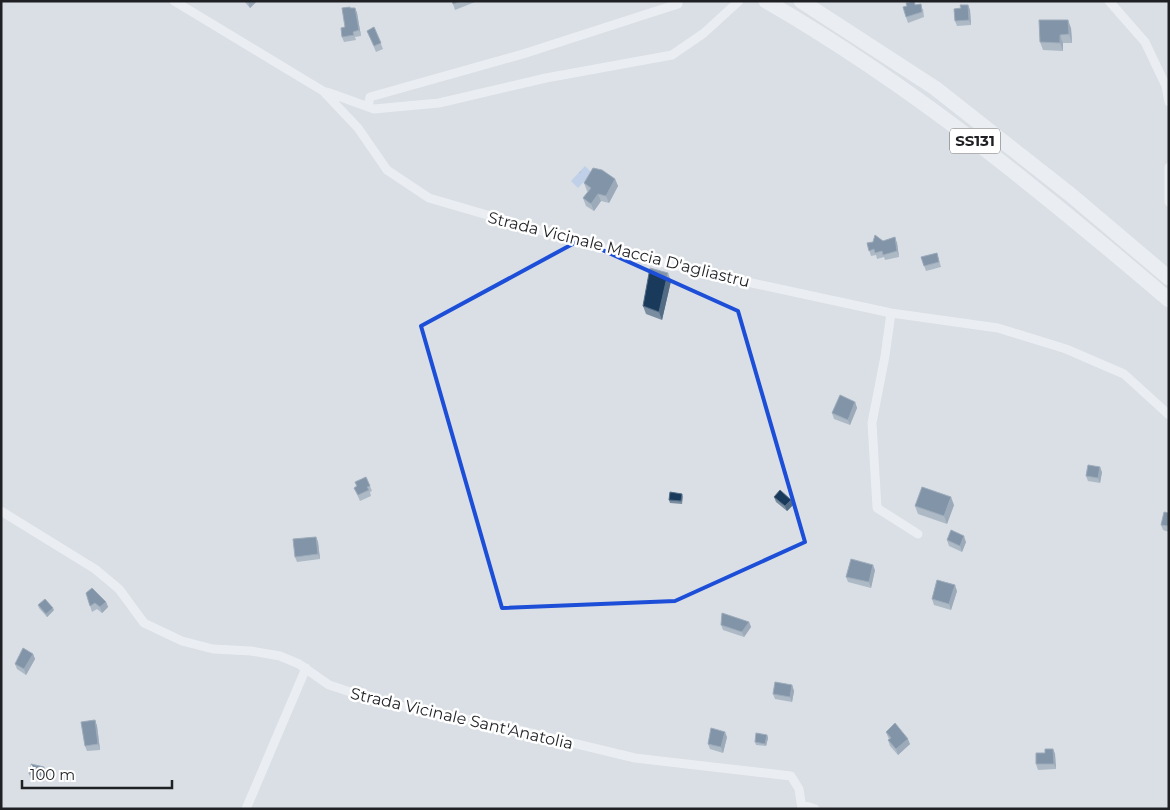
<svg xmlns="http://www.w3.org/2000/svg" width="1170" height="810" viewBox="0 0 1170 810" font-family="Montserrat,sans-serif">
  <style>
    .water { fill: url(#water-ripples) }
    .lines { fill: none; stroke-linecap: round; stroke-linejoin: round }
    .street { stroke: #fff; stroke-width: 9 }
    .highway { stroke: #fff; stroke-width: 15 }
    .wall { fill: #7a8ca0 }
    .shaded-wall { fill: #536c85 }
    .building { fill: #1a3a5c; stroke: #536c85 }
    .marked { fill: none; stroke: #1d4ed8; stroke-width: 4; stroke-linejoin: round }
    .labels { text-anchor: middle; stroke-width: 5; stroke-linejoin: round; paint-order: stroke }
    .shield { fill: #fff; stroke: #626365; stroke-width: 1 }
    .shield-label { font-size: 15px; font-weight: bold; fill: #1e2023 }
    .street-label { font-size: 16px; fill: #1e2023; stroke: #fff }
  </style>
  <defs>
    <pattern id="water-ripples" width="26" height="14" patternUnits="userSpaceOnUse" patternTransform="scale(1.25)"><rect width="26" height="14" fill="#a2beea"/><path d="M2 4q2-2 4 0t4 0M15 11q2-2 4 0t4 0" fill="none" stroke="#8ba3c8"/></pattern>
  </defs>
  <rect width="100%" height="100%" fill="#d9dfe5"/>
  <path class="water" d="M 585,166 L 592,173 L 578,188 L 571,181 Z"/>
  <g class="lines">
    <path class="street" d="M 174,1 L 323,91 L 358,128 L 387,170 L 429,198 L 604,249 L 738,280 L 891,313 L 998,328 L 1066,349 L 1124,374 L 1169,415
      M 1109,1 L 1145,42 L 1166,86 L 1169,102
      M 327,92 L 374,109 L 439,103 L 546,78 L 672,55 L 704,33 L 739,1
      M 368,107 L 370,97 L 523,54 L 678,4
      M 1169,167 L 1169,202
      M 891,313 L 885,356 L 872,423 L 877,508 L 918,534
      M 1,511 L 95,569 L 119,589 L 144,623 L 182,641 L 213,649 L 251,651 L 280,656 L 299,664 L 329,685 L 384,703 L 506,727 L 635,758 L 791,776 L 799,789 L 802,809
      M 803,805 L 815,809
      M 246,809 L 306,668"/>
    <path class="highway" d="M 766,1 C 912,85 1041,191 1169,300
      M 801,1 L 935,88 L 1071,195 L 1169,278"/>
  </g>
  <path class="wall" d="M 244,1 L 257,1 L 250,8 Z
    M 452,1 L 475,1 L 475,2 L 455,10 Z
    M 914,1 L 916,5 L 923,9 L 924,17 L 908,23 L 906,17 L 907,6 Z
    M 968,5 L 970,10 L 971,25 L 957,26 L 955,21 L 961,8 Z
    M 350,8 L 355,8 L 357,13 L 361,36 L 355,37 L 356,40 L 344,42 L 342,37 Z
    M 374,27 L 383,49 L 376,52 L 367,31 Z
    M 1071,28 L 1072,43 L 1063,43 L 1063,51 L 1043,50 L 1040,42 Z
    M 615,179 L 618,186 L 609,203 L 601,201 L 594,211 L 586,206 L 583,198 L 588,192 L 587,191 L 584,183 Z
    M 883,241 L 897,243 L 899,257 L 885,260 L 884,257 L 877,259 L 876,255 L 871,256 L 867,243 Z
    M 937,253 L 941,267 L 926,271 L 921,257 Z
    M 671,281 L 662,320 L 646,314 L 643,306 Z
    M 855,402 L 857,408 L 850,425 L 834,419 L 832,413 Z
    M 1102,472 L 1100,483 L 1088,481 L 1086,476 Z
    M 355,482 L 370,486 L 372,491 L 370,492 L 371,496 L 360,501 L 354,488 L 357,487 Z
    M 682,494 L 683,497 L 682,504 L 670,503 L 669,500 Z
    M 774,497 L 793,505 L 787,511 L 776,502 Z
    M 954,505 L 947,524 L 918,514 L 915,506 Z
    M 1169,513 L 1169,532 L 1163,530 L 1161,525 Z
    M 316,537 L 318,542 L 320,559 L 297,562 L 295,557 Z
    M 947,540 L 966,542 L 962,552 L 949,546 Z
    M 875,570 L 871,588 L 848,582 L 846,577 Z
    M 957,591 L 951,610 L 934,605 L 932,599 Z
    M 86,593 L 106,602 L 108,607 L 102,613 L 97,609 L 92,612 Z
    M 38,605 L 54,610 L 47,617 L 39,608 Z
    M 749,622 L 751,627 L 744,637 L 723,630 L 721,625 Z
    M 33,654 L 35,659 L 26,675 L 17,669 L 15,664 Z
    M 792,685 L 794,691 L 792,702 L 775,699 L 773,694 Z
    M 95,720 L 97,726 L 100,750 L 87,751 L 85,746 Z
    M 886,732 L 910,744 L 898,755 L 890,746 L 888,740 L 889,739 L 888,737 Z
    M 767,735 L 768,738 L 766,746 L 756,745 L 755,742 Z
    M 727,737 L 723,753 L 710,749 L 708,744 Z
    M 1053,749 L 1055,754 L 1056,769 L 1038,770 L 1036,764 L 1045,753 Z
    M 44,767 L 46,772 L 43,782 L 31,779 L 29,774 Z"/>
  <path class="shaded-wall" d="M 249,1 L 257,1 L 250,8 L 248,2 Z
    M 968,5 L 970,10 L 971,25 L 969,20 Z
    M 355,8 L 357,13 L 361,36 L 359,30 Z
    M 1068,20 L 1071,28 L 1072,43 L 1069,34 Z
    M 1060,35 L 1063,43 L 1063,51 L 1060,43 Z
    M 615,179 L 618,186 L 609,203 L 606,196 Z
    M 598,194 L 601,201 L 594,211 L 591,204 Z
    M 895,237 L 897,243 L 899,257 L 897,251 Z
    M 668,273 L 671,281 L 662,320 L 659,312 Z
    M 855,402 L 857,408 L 850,425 L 848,420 Z
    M 1100,467 L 1102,472 L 1100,483 L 1098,478 Z
    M 951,497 L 954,505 L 947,524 L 944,516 Z
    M 791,500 L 793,505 L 787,511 L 785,506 Z
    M 964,536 L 966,542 L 962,552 L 960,546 Z
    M 316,537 L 318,542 L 320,559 L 318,554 Z
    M 873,565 L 875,570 L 871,588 L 869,582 Z
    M 955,585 L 957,591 L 951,610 L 949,604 Z
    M 106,602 L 108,607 L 102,613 L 100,607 Z
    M 53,608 L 54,610 L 47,617 L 46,614 Z
    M 749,622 L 751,627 L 744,637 L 742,632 Z
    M 33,654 L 35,659 L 26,675 L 24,669 Z
    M 792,685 L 794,691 L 792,702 L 790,697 Z
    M 95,720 L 97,726 L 100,750 L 98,744 Z
    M 725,732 L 727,737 L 723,753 L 721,747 Z
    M 767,735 L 768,738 L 766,746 L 765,744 Z
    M 908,739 L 910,744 L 898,755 L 896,749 Z
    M 1053,749 L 1055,754 L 1056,769 L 1054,764 Z
    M 44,767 L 46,772 L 43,782 L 41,776 Z"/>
  <path class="building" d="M 452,1 L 461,1 L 453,4 Z
    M 914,1 L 915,5 L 921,4 L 922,12 L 906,17 L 903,7 L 907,6 L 906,3 Z
    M 960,5 L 968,5 L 969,20 L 955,21 L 954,9 L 961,8 Z
    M 350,7 L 350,8 L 355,8 L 359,30 L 353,32 L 354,35 L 342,37 L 341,28 L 345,27 L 342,8 Z
    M 1039,20 L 1068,20 L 1069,34 L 1060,35 L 1060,43 L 1040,42 Z
    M 374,27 L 381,43 L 374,46 L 367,31 Z
    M 593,168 L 602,170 L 615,179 L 606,196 L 598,194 L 591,204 L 583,198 L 591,188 L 584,183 Z
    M 875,235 L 883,241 L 895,237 L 897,251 L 883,255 L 882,251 L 875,253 L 874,249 L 869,251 L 867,243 L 873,242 Z
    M 937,253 L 939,262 L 924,266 L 921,257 Z
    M 650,268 L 668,273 L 659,312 L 643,306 Z
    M 840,395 L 855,402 L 848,420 L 832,413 Z
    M 1088,465 L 1100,467 L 1098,478 L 1086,476 Z
    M 366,477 L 370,486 L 367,487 L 369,490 L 358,495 L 354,488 L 357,486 L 355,482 Z
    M 922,487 L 951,497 L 944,516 L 915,506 Z
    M 780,490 L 791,500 L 785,506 L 774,497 Z
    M 670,492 L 682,494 L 681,501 L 669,500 Z
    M 1164,512 L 1169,513 L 1169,526 L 1161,525 Z
    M 951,530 L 964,536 L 960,546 L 947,540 Z
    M 316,537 L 318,554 L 295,557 L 293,539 Z
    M 851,559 L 873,565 L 869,582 L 846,577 Z
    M 937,580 L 955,585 L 949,604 L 932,599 Z
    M 92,588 L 106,602 L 100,607 L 95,603 L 90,606 L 86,593 Z
    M 45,599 L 53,608 L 46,614 L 38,605 Z
    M 722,613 L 749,622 L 742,632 L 721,625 Z
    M 23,648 L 33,654 L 24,669 L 15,664 Z
    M 775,682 L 792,685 L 790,697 L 773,694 Z
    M 95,720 L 98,744 L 85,746 L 81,722 Z
    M 895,723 L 908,739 L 896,749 L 888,740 L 891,738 L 886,732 Z
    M 711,728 L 725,732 L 721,747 L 708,744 Z
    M 756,733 L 767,735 L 765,744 L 755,742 Z
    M 1045,749 L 1053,749 L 1054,764 L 1036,764 L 1036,753 L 1045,753 Z
    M 31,764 L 44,767 L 41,776 L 29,774 Z"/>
  <path d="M0 0H1170V810H0ZM 580,240 L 738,311 L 805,542 L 675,601 L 502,608 L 421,326 Z" fill="#d9dfe5" fill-opacity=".55" fill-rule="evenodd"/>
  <path class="marked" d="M 580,240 L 738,311 L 805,542 L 675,601 L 502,608 L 421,326 Z"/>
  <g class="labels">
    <rect class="shield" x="950" y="128.5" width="50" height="25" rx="4"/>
    <g class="shield-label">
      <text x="975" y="146">SS131</text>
    </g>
    <g class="street-label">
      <text transform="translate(619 249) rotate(14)" y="6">Strada Vicinale Maccia D'agliastru</text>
      <text transform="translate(462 718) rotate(13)" y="6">Strada Vicinale Sant'Anatolia</text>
    </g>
  </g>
  <rect width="1170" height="810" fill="none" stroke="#1e2023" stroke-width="5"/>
  <path d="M22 780v8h150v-8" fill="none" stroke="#1e2023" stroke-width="2.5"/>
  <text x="30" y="780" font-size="15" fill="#1e2023" stroke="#ffffff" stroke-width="4" paint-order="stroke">100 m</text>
</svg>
